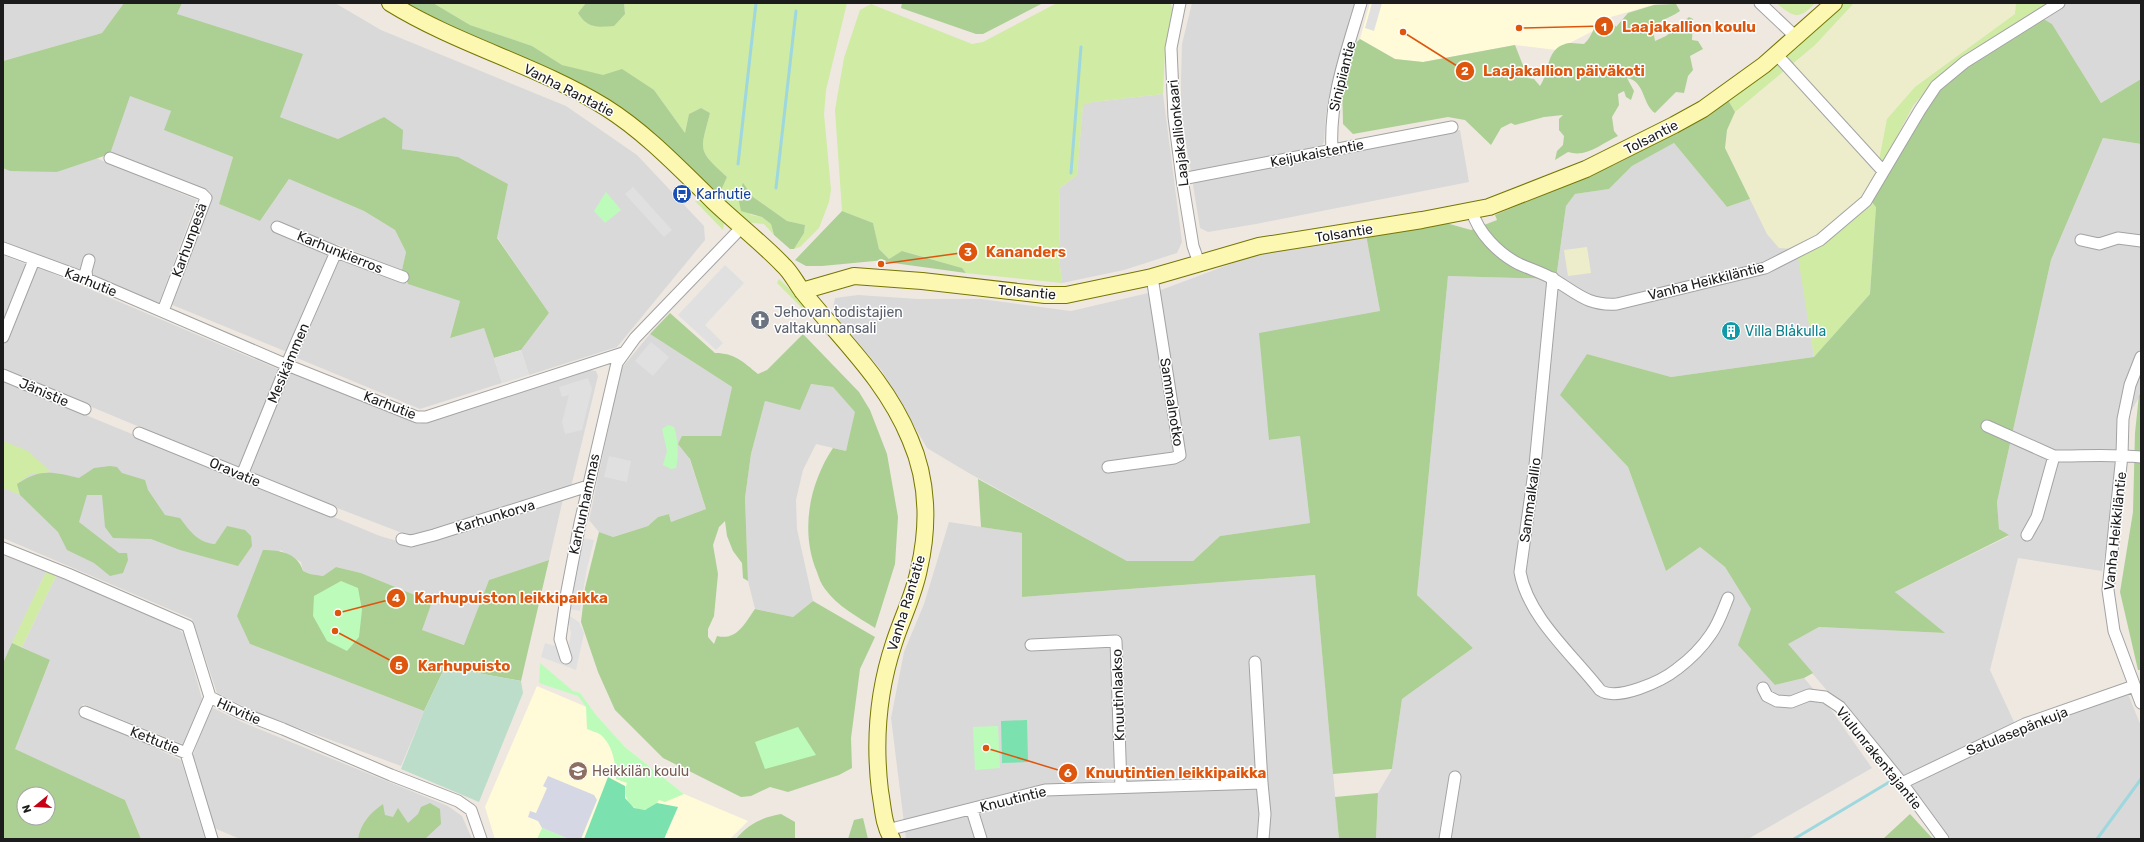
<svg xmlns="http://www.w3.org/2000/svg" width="2144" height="842" viewBox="0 0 2144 842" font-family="Rubik,sans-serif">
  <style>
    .residential { fill: #dad9d9 }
    .education { fill: #fffbd9 }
    .farmland { fill: #eeedcb }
    .grass { fill: #cfeba4 }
    .forest { fill: #accf94; fill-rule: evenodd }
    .wetland { fill: #bdddcb }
    .park { fill: #bdfbbb }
    .pitch { fill: #7be1ae }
    .parking { fill: #e0e0e0 }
    .plaza { fill: #d5d7e4 }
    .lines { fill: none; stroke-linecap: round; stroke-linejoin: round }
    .stream { stroke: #9fd7de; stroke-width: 3 }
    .street-casing { stroke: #a3a3a3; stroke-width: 13 }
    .secondary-casing { stroke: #767600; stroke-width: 18 }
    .street { stroke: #fff; stroke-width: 11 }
    .secondary { stroke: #fcf7b1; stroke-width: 16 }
    .labels { text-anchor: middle; stroke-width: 3; stroke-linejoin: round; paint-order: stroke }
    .street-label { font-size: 14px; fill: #1c1c1c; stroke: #fff }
    .transit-label { font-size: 14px; fill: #164399; stroke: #fff; text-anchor: start }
    .worship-label { font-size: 14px; fill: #5b616d; stroke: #fff; text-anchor: start }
    .culture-label { font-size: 14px; fill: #0d838f; stroke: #fff; text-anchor: start }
    .education-label { font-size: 14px; fill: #785e54; stroke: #fff; text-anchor: start }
    .leader { fill: none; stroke: #de560d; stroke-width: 1.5 }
    .callout-dot { fill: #de560d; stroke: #fff; stroke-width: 1.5 }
    .mark-label { font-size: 12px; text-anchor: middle; font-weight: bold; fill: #fff }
    .callout-label { font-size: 15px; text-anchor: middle; font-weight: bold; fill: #de560d; stroke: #fff; stroke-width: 3; stroke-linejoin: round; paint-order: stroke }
  </style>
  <rect width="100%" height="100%" fill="#eee8e1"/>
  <path class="residential" d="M 3,3 L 124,3 L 102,33 L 3,61 Z
    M 182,3 L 335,3 L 381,30 L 566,106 L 637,155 L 704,226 L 705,240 L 617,347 L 529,375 L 521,350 L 549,313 L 497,237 L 508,184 L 458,157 L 402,149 L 384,117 L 338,139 L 280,117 L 177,14 Z
    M 1192,3 L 1355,3 L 1326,113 L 1324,142 L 1322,145 L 1316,148 L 1191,172 L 1181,114 L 1181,79 L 1182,44 Z
    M 2054,3 L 2141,3 L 2141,79 L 2101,103 L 2052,24 L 2042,18 Z
    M 1163,94 L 1182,242 L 1177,253 L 1124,270 L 1062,283 L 1059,258 L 1060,188 L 1077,175 L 1083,104 L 1093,102 Z
    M 129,95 L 171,111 L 165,130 L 233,157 L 219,204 L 260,221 L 289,179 L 364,211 L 395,230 L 406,252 L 402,270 L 336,244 L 287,352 L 170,304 L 209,203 L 210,192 L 110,154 Z
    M 1460,130 L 1469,182 L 1256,224 L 1208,232 L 1200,228 L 1193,185 L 1195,182 Z
    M 2103,138 L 2141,144 L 2141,394 L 2118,434 L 2113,508 L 2102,571 L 2018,558 L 1990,670 L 2015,724 L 1903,779 L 1787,644 L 1819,627 L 1944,633 L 1895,592 L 2009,536 L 1999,529 L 1997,502 L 2051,260 Z
    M 1674,143 L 1727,207 L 1750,199 L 1758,213 L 1795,249 L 1800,262 L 1814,357 L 1671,377 L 1587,354 L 1561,395 L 1628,467 L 1666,571 L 1700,547 L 1725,567 L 1751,609 L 1775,685 L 1804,678 L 1832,711 L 1872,768 L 1748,839 L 1376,839 L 1378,793 L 1392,769 L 1402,699 L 1473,648 L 1417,595 L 1448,276 L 1556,279 L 1566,206 L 1575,194 L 1609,189 L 1632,166 Z
    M 96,158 L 197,200 L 159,303 L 3,243 L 3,168 L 57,172 Z
    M 1366,235 L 1380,311 L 1269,440 L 1300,436 L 1310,523 L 1220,536 L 1193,561 L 1127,561 L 967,472 L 927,448 L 882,371 L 840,322 L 833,308 L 835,298 L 858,295 L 918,299 L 981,299 L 1071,311 L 1161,290 L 1257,254 Z
    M 3,255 L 26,264 L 3,322 Z
    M 339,260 L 460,301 L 450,337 L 484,328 L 502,383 L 420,409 L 297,358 Z
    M 37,263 L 54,274 L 278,369 L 278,374 L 238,468 L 3,370 L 3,348 Z
    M 650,334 L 732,387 L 721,436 L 682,436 L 706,509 L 671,522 L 669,514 L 658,517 L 648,526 L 612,537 L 599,532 L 589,520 L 621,369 Z
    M 590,370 L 596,371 L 598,376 L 571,487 L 424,534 L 410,536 L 246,473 L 289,372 L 419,424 Z
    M 3,381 L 380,536 L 411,545 L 563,499 L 549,560 L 489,580 L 465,645 L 421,630 L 432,602 L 361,573 L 336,567 L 323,576 L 310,574 L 303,571 L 301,562 L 280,550 L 250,644 L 424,711 L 401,766 L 255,712 L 217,693 L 192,619 L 3,538 Z
    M 810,384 L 833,387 L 856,412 L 846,451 L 816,444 L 803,470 L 796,500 L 797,529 L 813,601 L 793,617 L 755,609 L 748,581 L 745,498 L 751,454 L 765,401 L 800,409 Z
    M 949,522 L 1022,533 L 1022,597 L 1315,575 L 1339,839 L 906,839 L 891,718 L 904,652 L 924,604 Z
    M 3,555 L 46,572 L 3,663 Z
    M 56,576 L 139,608 L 174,625 L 184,634 L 202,699 L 185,745 L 83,704 L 80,713 L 181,760 L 205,839 L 141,839 L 125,800 L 14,749 L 50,661 L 22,647 Z
    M 2128,694 L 2141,726 L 2141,839 L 1951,839 L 1909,784 L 2016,732 Z
    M 211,707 L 242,722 L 448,806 L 462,816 L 472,839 L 240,839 L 214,828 L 193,755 Z"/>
  <path class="education" d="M 1370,3 L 1659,3 L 1604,19 L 1596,24 L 1593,31 L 1556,50 L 1515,45 L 1423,62 L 1395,59 L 1360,39 Z
    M 537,686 L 589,708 L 625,747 L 684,794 L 748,821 L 730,839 L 495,839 L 485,807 Z"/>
  <path class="farmland" d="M 1854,3 L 2016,3 L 2015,14 L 1915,87 L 1887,119 L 1876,176 L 1856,204 L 1811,241 L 1795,249 L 1779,248 L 1767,234 L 1725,148 L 1727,130 L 1735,112 L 1815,45 Z
    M 1587,247 L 1591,273 L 1568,276 L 1564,250 Z"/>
  <path class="grass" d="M 433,3 L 586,3 L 578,13 L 625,14 L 624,3 L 847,3 L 826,90 L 824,114 L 831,190 L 829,202 L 819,228 L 800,247 L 794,249 L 804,233 L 805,225 L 787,221 L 753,197 L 743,184 L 738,197 L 751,215 L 762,217 L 771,224 L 774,235 L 764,224 L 745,222 L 716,195 L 727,177 C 697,149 700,152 710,113 L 701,108 L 689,114 L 685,133 L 654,90 L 562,65 L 532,46 L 470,25 Z
    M 1057,3 L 1170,3 L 1173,9 L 1165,50 L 1163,94 L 1093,102 L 1083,105 L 1077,175 L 1060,188 L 1059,258 L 1062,283 L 966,273 L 962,268 L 903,251 L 889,259 L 879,249 L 873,223 L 842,211 L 835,110 L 844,58 L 860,10 L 871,4 L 972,44 L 983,42 Z
    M 1776,3 L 1815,3 C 1798,21 1794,17 1776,3 Z
    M 1843,3 L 1854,3 L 1815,45 L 1735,112 L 1728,100 L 1819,27 Z
    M 2016,3 L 2054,3 L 1932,84 L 1913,106 L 1876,176 L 1887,119 L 1915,87 L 2015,14 Z
    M 695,201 L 698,201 L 714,211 L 724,223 L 723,230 Z
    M 1871,201 L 1876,206 L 1870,294 L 1814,357 L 1798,257 Z
    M 779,279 L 813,312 L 814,317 L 811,317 L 777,283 Z
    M 3,441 L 28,451 L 51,472 L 31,474 L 17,484 L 20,495 L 3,488 Z
    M 46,572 L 56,576 L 22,647 L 12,643 Z"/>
  <path class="forest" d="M 124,3 L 182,3 L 177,14 L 303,54 L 280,117 L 338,139 L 384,117 L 403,130 L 402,149 L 458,157 L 508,184 L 497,238 L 549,313 L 521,350 L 494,358 L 484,328 L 450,338 L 460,301 L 408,284 L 402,270 L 406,252 L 395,230 L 364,211 L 289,179 L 260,221 L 219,204 L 233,157 L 164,130 L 171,111 L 130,96 L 110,154 L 57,172 L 10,171 L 3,168 L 3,61 L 102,33 Z
    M 403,3 L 433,3 L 470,25 L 532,46 L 562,65 L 603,75 L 622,69 L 654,90 L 685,133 L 689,114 L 701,108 L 710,113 C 700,152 697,149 727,177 L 722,188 L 716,195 L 659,141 Z
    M 586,3 L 624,3 L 625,14 L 614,26 C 597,27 588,29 578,13 Z
    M 902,3 L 1043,3 L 983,34 L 976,34 L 901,8 Z
    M 1676,4 L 1680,11 C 1670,18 1660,19 1653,30 L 1655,41 L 1666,36 L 1689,17 L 1693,19 L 1692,40 L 1698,41 L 1703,49 L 1690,56 L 1693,70 L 1688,76 L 1684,93 L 1676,92 L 1655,113 C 1642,104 1645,81 1627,78 L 1634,91 L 1631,100 L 1626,97 L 1624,91 L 1618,94 L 1619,105 L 1612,117 L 1614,131 L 1618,136 C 1602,143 1587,158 1568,152 L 1555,160 L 1557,151 L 1563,145 L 1564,136 L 1559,130 L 1559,119 L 1563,115 L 1544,117 L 1515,125 L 1511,123 L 1501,128 L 1491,145 L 1465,120 L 1448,117 L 1353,134 L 1343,124 C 1343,97 1337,58 1360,39 L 1395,59 L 1423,62 L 1515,45 L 1528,78 L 1534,79 L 1540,86 C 1549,74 1546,49 1565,44 C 1570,42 1578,44 1584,44 C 1594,35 1591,27 1604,19 L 1612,20 L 1616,27 L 1628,13 L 1654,5 Z
    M 2042,18 L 2052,24 L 2101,103 L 2141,79 L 2141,144 L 2103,138 L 2051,260 L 1997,502 L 1999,529 L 2009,535 L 1895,592 L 1945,633 L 1819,627 L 1788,644 L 1813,673 L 1804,678 L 1775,685 L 1738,645 L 1751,609 L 1725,567 L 1700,547 L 1666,571 L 1628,467 L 1560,395 L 1587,354 L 1671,377 L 1814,357 L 1870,294 L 1876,207 L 1871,201 L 1934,95 L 1964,68 Z
    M 1728,100 L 1735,112 L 1727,130 L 1725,148 L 1750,199 L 1727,207 L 1674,143 L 1632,166 L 1609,189 L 1575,194 L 1566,206 L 1556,279 L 1448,276 L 1417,595 L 1473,648 L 1402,699 L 1392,769 L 1333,774 L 1315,575 L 1022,597 L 1022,533 L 981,527 L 978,479 L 1127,561 L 1193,561 L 1220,536 L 1310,523 L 1300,436 L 1269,440 L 1259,333 L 1380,311 L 1366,235 L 1446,223 L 1471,230 L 1497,220 L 1495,215 L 1616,164 L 1674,134 Z
    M 743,183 L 753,197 L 787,221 L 805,225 L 804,233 L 794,249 L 790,249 L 774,235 L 771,224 L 762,217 L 741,211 L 738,197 Z
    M 842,211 L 873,223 L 879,249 L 889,259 L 902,251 L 962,268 L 966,273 L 886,262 L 885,260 L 822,266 L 806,266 L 795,260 Z
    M 670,313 L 715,353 C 735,353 743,362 758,374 L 767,370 L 803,334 L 859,392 L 870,410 L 887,454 L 898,517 L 895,564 L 875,628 C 858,617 837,606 825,589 C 821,584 819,578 817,572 C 800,532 809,484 833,448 L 846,451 L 855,412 L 833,387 L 811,384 L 800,410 L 765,401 L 751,454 L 745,498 L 748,581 L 743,578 L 742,563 L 733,551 L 727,536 L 725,521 L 719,527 L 713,545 L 718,574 L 714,616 L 708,629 L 708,637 L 714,644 L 717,636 C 737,641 745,623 755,609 L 793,617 L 813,601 L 875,637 L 860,669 L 851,738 L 852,768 L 839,775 L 788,792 L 770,787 L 751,796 L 741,797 L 663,758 L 615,710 L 598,672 L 581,622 L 585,588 L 599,532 L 613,537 L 648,526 L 658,517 L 669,514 L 671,522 L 706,509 L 690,459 L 678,444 L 682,436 L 721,436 L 732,387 L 650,334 Z
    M 2141,394 L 2141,670 L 2138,670 L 2120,592 L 2133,512 L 2135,433 L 2139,395 Z
    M 110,466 L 117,467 L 122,473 L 145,480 L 148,490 L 165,515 L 180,518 C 189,530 198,543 215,544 L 227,526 L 245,530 L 251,536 L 252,546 L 238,566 L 180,550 L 151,539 L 113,538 L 105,527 L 102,495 L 87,495 L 79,522 L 119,553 L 127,553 L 128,560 L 123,573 L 110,576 L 94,563 L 67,550 L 58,532 L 20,495 L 17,484 C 41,468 53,472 79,478 L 94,468 Z
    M 263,550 C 280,550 298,553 303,571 L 310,574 L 323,576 L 336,567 L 361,573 L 432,602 L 422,630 L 464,645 L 489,580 L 549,560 L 521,681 L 445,667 L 424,711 L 250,644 L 237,616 Z
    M 12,643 L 50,660 L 15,749 L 125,800 L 141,839 L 3,839 L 3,663 ZM 24,794 L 48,794 L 48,818 L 24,818 Z
    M 1378,793 L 1376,839 L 1339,839 L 1335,797 Z
    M 430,803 L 440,809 L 441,824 L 425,839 L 358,839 C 361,823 370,813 383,804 L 385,815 L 393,817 L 398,808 L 408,823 L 418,814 L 421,807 Z
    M 781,814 L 795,822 L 795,839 L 736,839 C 748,824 763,817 781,814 Z
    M 1910,814 L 1933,839 L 1883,839 Z
    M 863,818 L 868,839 L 848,839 L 854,820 Z"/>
  <path class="wetland" d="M 445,667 L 521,681 L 523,693 L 479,802 L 401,769 L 424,711 Z"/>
  <path class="park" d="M 606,192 L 621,210 L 605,223 L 594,211 Z
    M 668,425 L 674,427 C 678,438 679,456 676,468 L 671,469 L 663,465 L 667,451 L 662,429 Z
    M 341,581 L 358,588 L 362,610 L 359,637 L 347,651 L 327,641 L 313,616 L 314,596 Z
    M 540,663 L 573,691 L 580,693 L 596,715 L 625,747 L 684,794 L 665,802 L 659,800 C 646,821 618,805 627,783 L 616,779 C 616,764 613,746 601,735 C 597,732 591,731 587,729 L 586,707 L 578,696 L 539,683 Z
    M 998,726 L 1000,768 L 975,770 L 973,727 Z
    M 798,727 L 816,755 L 765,769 L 755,742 Z
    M 542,828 L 569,839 L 537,839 Z"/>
  <path class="pitch" d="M 1027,720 L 1028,762 L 1002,763 L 1001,721 Z
    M 608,777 L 625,786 L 625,798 L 634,808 L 645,810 L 657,803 L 678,807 L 664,839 L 584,839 Z"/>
  <path class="parking" d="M 1372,3 L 1382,3 L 1374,31 L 1365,28 Z
    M 633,187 L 672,230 L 664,237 L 625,194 Z
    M 725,265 L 744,283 L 705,325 L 723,343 L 716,350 L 678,315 Z
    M 651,342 L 669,357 L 653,376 L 635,361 Z
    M 521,350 L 529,375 L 502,383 L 494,358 Z
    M 588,378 L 592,389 L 582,430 L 565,434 L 562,422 L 569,395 L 562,397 L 559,387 Z
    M 609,456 L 631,461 L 627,482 L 604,477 Z
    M 583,538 L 594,540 L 586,573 L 580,611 L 570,609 Z
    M 568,615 L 579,622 L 584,633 L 576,670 L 541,657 L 545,643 L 568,650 L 571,634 Z"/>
  <path class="plaza" d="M 548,776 L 594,795 L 597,800 L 581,839 L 569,839 L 542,828 L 538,821 L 528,817 L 530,811 L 536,813 L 547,788 L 543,786 Z"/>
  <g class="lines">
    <path class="stream" d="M 738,164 L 756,3
      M 1071,173 L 1081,47
      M 776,188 L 796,11
      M 1794,839 L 1891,781
      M 2097,839 L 2141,779"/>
    <defs>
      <path id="street" d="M 1180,3 L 1171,48 L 1174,117 L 1182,179 L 1193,246 L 1199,263
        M 1760,3 L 1797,38
        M 1777,55 L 1883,171
        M 1332,150 C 1329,99 1347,51 1361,3
        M 110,158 L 202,194 L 206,198 L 163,311
        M 1182,179 L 1452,127
        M 1472,211 C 1478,233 1499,254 1519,264 C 1530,269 1543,273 1553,279 C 1577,293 1587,306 1617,304 L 1765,268 L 1820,240 L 1866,201 L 1920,110 L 1936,86 L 1965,62 L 2059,3
        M 277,227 L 336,252 L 403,277
        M 2081,240 L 2099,244 L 2118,238 L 2141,241
        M 3,248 L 87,279 L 287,365 L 417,417 L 426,417 L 623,353
        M 1553,278 L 1535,465 L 1520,572 C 1528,617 1572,654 1600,690 C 1617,702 1662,681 1677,669 C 1689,660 1703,646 1711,634 C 1719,623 1723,610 1728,598
        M 87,279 L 86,271 L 89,260
        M 3,337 L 34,260
        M 2141,357 L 2130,385 L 2123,419 L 2122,455 L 2108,590 L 2114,631 L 2141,703
        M 3,375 L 85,409
        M 1987,426 L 2054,456
        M 139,433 L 331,511
        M 1108,467 L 1174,458 L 1180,455 L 1152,277
        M 242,475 L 290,357 L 336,252
        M 2027,535 L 2037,517 L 2054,456 C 2083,456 2113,454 2141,457
        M 402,539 L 411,541 L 434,535 L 588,486
        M 3,548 L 68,574 L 188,626 L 210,697 L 239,712 L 283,729 L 391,775 L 458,801 L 471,810 L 481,839
        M 1031,645 L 1116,641 L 1121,787
        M 566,658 L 560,639 L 567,591 L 580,523 L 617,363 L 635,338 L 741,228
        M 1255,662 L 1262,783 L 1265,814 L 1263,839
        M 1763,688 L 1767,696 L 1777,701 L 1791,702 L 1809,695 L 1825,697 L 1840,707 L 1902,783 L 1943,839
        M 85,712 L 186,753 L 212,839
        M 186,753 L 210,697
        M 1902,783 L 2025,724 L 2134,686
        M 972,810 L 981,839
        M 887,830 L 1045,790 L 1262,783
        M 1445,839 L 1455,777"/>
      <path id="secondary" d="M 390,3 C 458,45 537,65 605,107 C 645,132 679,168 713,201 C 736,223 762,243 783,265 C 791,272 796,283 803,292 C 842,341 885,379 910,439 C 928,480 929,526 919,569 C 914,595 902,618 894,643 C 878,691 874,741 880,791 C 883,807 883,824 892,839
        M 802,291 L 854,276 L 922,281 L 1045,295 L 1066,295 L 1152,277 L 1259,246 L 1422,220 L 1489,207 L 1586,169 L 1674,125 L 1703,109 L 1764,65 L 1834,3"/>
    </defs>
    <use href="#street" class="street-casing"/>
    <use href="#secondary" class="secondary-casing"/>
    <use href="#street" class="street"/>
    <use href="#secondary" class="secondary"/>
  </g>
  <defs>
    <symbol id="bus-disc" viewBox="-11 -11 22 22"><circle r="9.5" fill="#1a4fb4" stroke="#fff"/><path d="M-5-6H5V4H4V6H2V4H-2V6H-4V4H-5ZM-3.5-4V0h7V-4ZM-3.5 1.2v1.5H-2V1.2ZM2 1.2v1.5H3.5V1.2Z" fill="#fff"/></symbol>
    <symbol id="church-disc" viewBox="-11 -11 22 22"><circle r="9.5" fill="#6b7280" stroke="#fff"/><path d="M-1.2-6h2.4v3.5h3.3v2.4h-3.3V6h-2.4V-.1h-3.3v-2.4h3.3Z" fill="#fff"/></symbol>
    <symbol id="building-disc" viewBox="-11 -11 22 22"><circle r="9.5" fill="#0f9aa8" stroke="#fff"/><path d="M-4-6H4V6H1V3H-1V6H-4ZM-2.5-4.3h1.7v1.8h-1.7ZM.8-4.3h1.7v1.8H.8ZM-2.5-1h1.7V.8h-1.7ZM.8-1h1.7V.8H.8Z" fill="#fff"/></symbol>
    <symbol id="school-disc" viewBox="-11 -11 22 22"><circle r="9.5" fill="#8d6e63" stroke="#fff"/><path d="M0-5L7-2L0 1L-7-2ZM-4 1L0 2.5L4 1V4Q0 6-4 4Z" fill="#fff"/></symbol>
  </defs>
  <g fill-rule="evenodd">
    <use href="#bus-disc" x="671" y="183" width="22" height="22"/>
    <use href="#church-disc" x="749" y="309" width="22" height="22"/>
    <use href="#building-disc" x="1720" y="320" width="22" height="22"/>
    <use href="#school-disc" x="567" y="760" width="22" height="22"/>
  </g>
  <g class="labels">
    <g class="street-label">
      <text transform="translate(1342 76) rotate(-76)" y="5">Sinipiiantie</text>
      <text transform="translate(569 90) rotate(27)" y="5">Vanha Rantatie</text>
      <text transform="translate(1178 133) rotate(-96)" y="5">Laajakallionkaari</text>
      <text transform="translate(1651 137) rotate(-27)" y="5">Tolsantie</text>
      <text transform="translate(1317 153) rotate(-11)" y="5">Keijukaistentie</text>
      <text transform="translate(1344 233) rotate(-9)" y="5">Tolsantie</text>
      <text transform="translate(189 240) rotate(-70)" y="5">Karhunpesä</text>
      <text transform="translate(340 252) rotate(22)" y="5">Karhunkierros</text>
      <text transform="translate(1706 281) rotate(-14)" y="5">Vanha Heikkiläntie</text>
      <text transform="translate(91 282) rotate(22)" y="5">Karhutie</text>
      <text transform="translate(1027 292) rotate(5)" y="5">Tolsantie</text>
      <text transform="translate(288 363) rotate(-67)" y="5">Mesikämmen</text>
      <text transform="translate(44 392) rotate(23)" y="5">Jänistie</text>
      <text transform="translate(1172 402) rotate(81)" y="5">Sammalnotko</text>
      <text transform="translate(390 405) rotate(21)" y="5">Karhutie</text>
      <text transform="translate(235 472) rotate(23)" y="5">Oravatie</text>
      <text transform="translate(1530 500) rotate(-82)" y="5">Sammalkallio</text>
      <text transform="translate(584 504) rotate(-78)" y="5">Karhunhammas</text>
      <text transform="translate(495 516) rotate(-17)" y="5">Karhunkorva</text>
      <text transform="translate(2115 531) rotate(-84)" y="5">Vanha Heikkiläntie</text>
      <text transform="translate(906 603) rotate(-73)" y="5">Vanha Rantatie</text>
      <text transform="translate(1118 695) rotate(-92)" y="5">Knuutinlaakso</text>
      <text transform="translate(239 711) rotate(24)" y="5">Hirvitie</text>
      <text transform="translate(2017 731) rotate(-22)" y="5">Satulasepänkuja</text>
      <text transform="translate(155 740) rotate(22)" y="5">Kettutie</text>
      <text transform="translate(1879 758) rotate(51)" y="5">Viulunrakentajantie</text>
      <text transform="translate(1013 799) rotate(-14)" y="5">Knuutintie</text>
    </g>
    <g class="transit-label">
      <text x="696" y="199">Karhutie</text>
    </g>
    <g class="worship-label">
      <text x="774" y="317">Jehovan todistajien<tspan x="774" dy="16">valtakunnansali</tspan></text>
    </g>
    <g class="culture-label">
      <text x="1745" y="336">Villa Blåkulla</text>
    </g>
    <g class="education-label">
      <text x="592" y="776">Heikkilän koulu</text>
    </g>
  </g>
  <path class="leader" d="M1519 28L1604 26M1403 32L1465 71M881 264L968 252M338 613L396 598M335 631L399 665M986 748L1068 773"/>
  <g class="callout-dot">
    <circle cx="1519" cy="28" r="4"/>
    <circle cx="1403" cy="32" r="4"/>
    <circle cx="881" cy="264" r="4"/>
    <circle cx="338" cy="613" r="4"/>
    <circle cx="335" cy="631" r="4"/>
    <circle cx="986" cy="748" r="4"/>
    <circle cx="1604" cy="26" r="10"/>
    <circle cx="1465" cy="71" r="10"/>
    <circle cx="968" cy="252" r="10"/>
    <circle cx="396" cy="598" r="10"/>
    <circle cx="399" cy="665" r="10"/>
    <circle cx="1068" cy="773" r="10"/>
  </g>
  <g class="mark-label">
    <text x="1604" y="31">1</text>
    <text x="1465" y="75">2</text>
    <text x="968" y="256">3</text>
    <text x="396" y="602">4</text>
    <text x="399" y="670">5</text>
    <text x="1068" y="777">6</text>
  </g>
  <g class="callout-label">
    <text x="1689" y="32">Laajakallion koulu</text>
    <text x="1564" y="76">Laajakallion päiväkoti</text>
    <text x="1026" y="257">Kananders</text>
    <text x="511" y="603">Karhupuiston leikkipaikka</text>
    <text x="464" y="671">Karhupuisto</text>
    <text x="1176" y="778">Knuutintien leikkipaikka</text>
  </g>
  <rect width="2144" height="842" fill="none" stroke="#1c1c1c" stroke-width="8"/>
  <g transform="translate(36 806) rotate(252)"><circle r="19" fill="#ffffff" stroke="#a4a4a4"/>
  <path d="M0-3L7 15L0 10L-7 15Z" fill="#c80016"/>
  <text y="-6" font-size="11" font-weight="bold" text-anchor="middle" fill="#1c1c1c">N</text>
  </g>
</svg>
